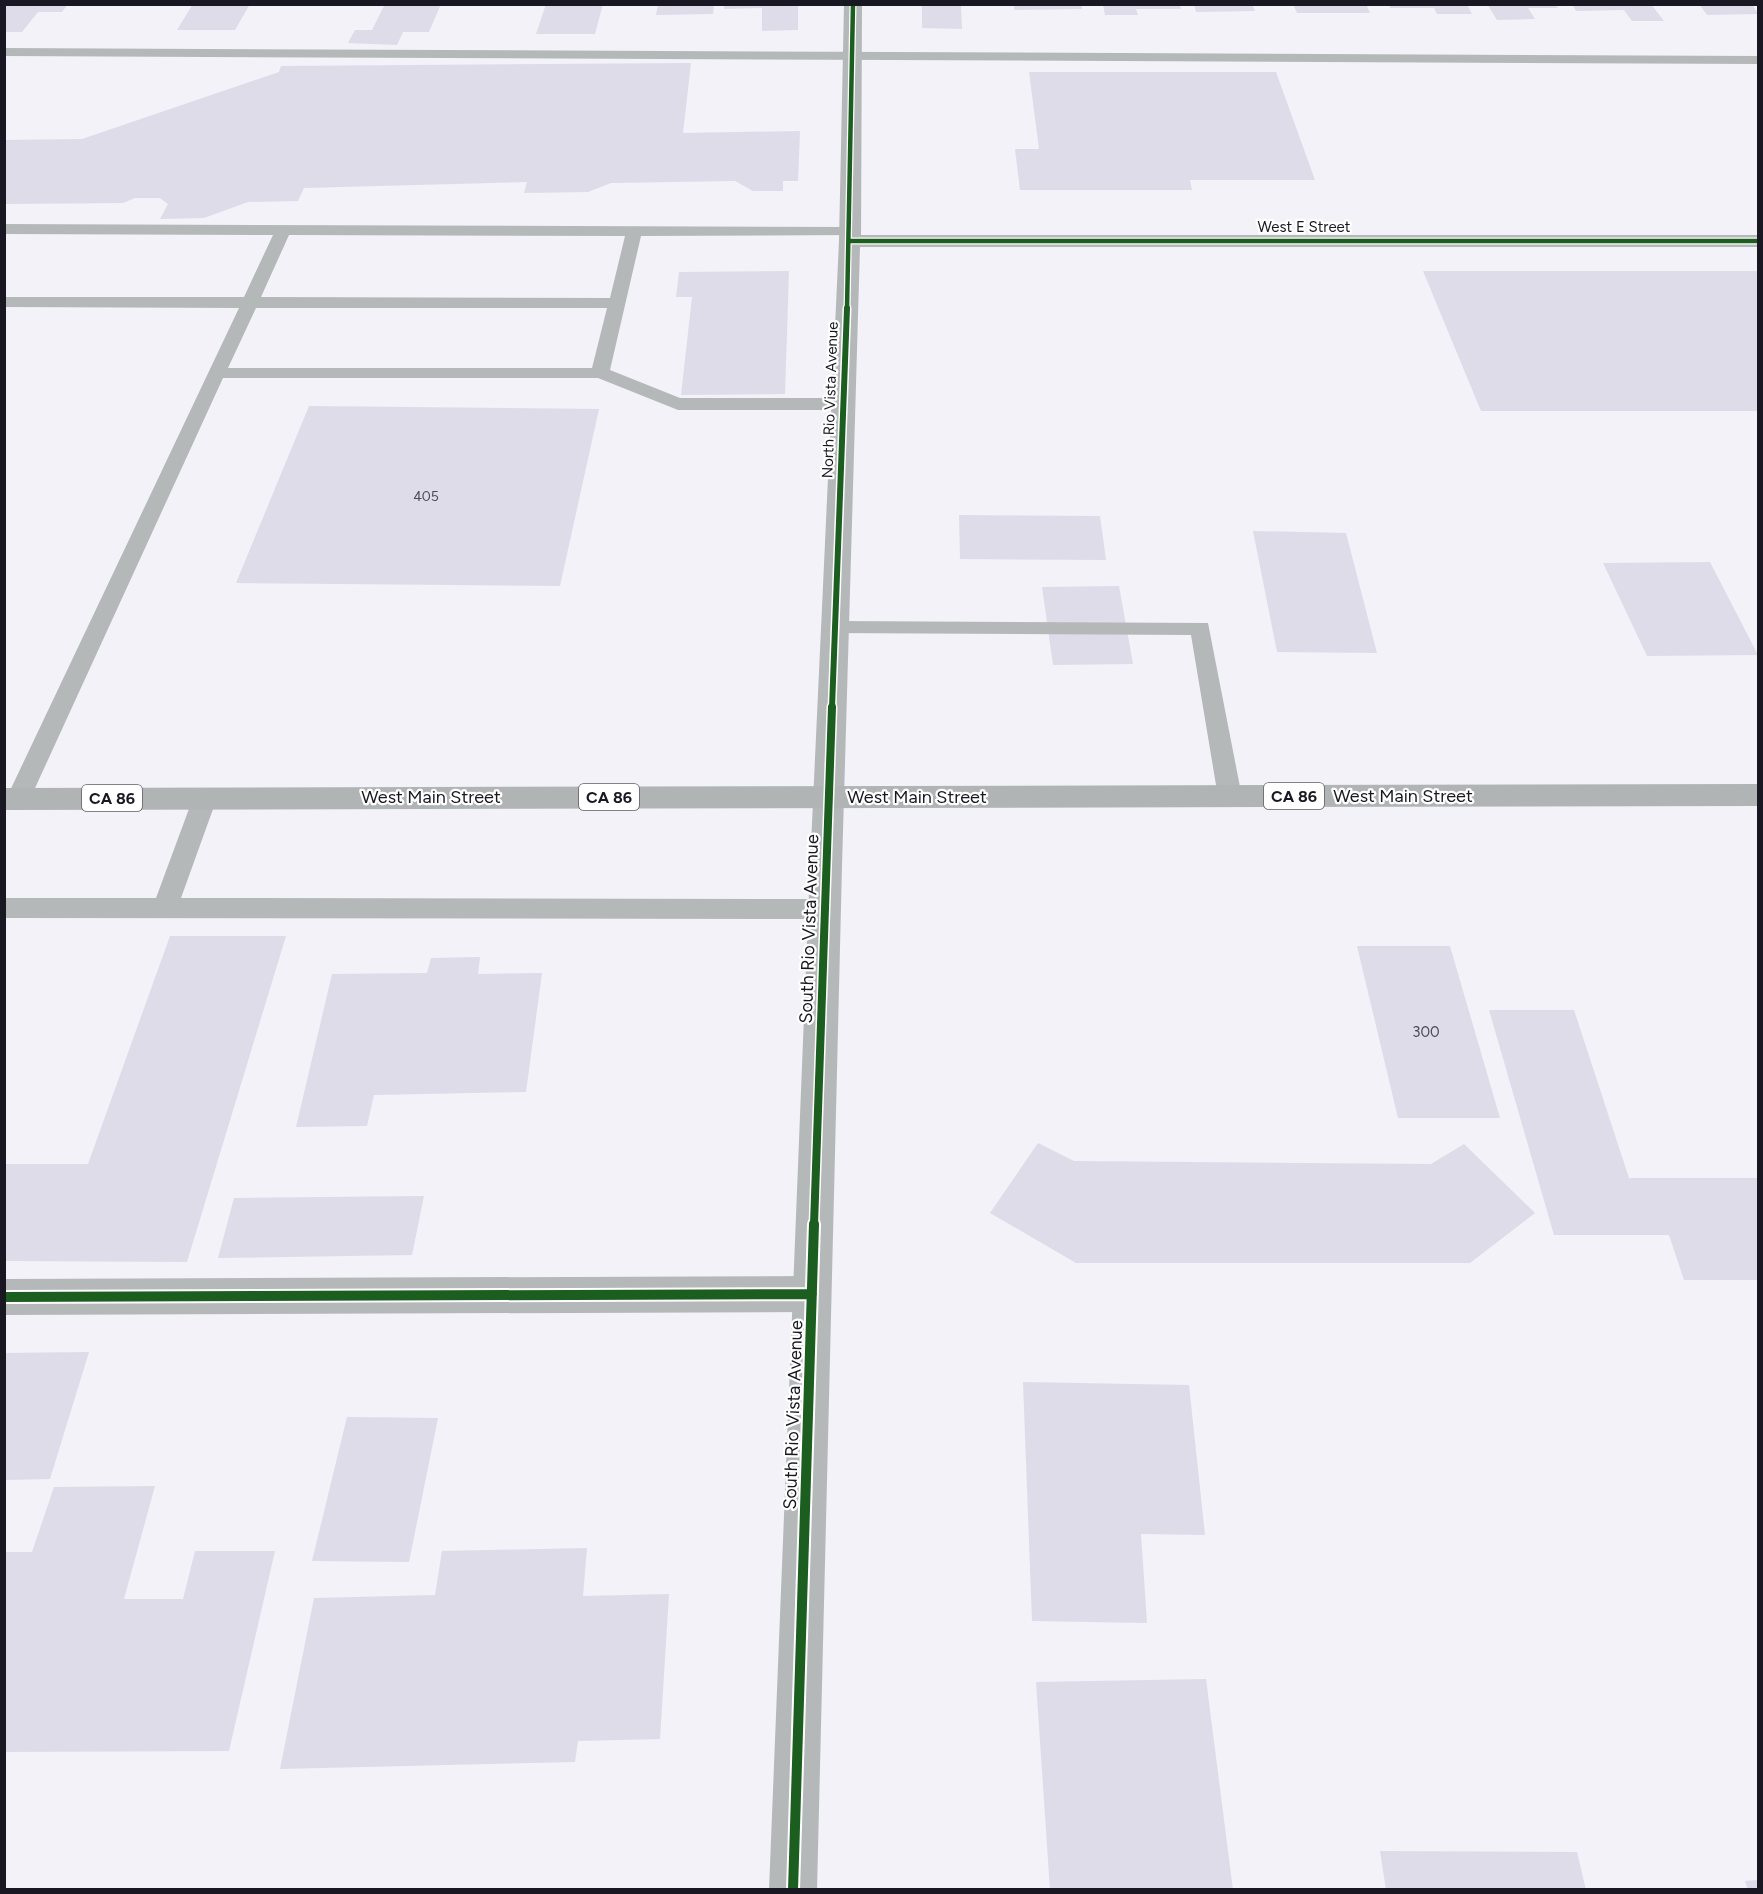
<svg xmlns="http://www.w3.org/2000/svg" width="1763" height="1894" viewBox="0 0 1763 1894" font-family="Figtree,sans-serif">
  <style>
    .building { fill: #dedce9 }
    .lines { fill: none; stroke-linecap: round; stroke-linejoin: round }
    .service { fill: #b5b8b9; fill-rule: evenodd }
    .minor { fill: #b5b8b9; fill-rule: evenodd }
    .tertiary { fill: #b5b8b9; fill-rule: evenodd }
    .trunk { fill: #b0b4b5; fill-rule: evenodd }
    .cycleway-far3-casing { stroke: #fff; stroke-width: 7 }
    .cycleway-far2-casing { stroke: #fff; stroke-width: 9 }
    .cycleway-far1-casing { stroke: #fff; stroke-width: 11 }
    .cycleway-casing { stroke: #fff; stroke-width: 14 }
    .cycleway-far3 { stroke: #1b5e20; stroke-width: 4.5 }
    .cycleway-far2 { stroke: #1b5e20; stroke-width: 6 }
    .cycleway-far1 { stroke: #1b5e20; stroke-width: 8 }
    .cycleway { stroke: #1b5e20; stroke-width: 10 }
    .labels { text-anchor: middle; stroke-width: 4.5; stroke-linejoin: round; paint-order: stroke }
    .far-number-label { font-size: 14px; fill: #4c4a56 }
    .far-street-label { font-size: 15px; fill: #191722; stroke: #fff }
    .number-label { font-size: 15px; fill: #4c4a56 }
    .shield { fill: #fff; stroke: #5e5d64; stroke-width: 1.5 }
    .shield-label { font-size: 16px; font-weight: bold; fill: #191722 }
    .street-label { font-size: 18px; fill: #191722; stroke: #fff }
  </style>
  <rect width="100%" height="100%" fill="#f2f2f8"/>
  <path class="building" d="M 4,4 L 68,4 L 62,12 L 38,12 L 22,32 L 4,32 Z
    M 193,4 L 250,4 L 235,30 L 177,30 Z
    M 385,4 L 441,4 L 429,32 L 403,32 L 397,45 L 348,43 L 355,30 L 372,30 Z
    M 546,4 L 603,4 L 595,34 L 536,34 Z
    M 658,4 L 714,4 L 713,14 L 656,15 Z
    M 724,4 L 798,4 L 798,30 L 762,31 L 762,8 L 724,9 Z
    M 922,4 L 961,4 L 962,29 L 922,28 Z
    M 1014,4 L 1081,4 L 1082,9 L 1014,10 Z
    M 1194,4 L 1252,4 L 1255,11 L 1196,12 Z
    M 1293,4 L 1366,4 L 1370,13 L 1297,13 Z
    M 1389,4 L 1467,4 L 1472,14 L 1437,14 L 1434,8 L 1390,8 Z
    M 1487,4 L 1555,4 L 1558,8 L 1528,8 L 1535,19 L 1497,20 Z
    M 1572,4 L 1651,4 L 1664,21 L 1632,21 L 1624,10 L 1576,11 Z
    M 1699,4 L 1752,4 L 1758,14 L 1707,15 Z
    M 1103,5 L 1180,5 L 1181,9 L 1136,9 L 1138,15 L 1105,15 Z
    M 691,63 L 683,133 L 800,131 L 798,181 L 783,181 L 783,191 L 753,191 L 735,181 L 611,183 L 588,192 L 524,193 L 527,182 L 304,188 L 298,201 L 248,202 L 204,218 L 160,219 L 168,204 L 160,198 L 135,198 L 123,203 L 4,204 L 4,140 L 82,139 L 279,72 L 281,66 Z
    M 1029,72 L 1276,72 L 1315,180 L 1190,180 L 1192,190 L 1020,190 L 1015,149 L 1039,149 Z
    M 789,271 L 785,394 L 681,395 L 692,297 L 676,297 L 679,272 Z
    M 1423,271 L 1758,271 L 1758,411 L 1481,411 Z
    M 309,406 L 599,409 L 560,586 L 236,583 Z
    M 959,515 L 1100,516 L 1106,560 L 960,559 Z
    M 1253,531 L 1346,533 L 1377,653 L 1277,652 Z
    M 1710,562 L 1758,655 L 1647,656 L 1603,563 Z
    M 1119,586 L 1133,664 L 1053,665 L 1042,587 Z
    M 170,936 L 286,936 L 187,1262 L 4,1261 L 4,1164 L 88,1164 Z
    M 1357,946 L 1450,946 L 1500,1118 L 1398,1118 Z
    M 480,957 L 478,974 L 542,973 L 526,1092 L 374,1095 L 367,1126 L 296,1127 L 332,974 L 427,973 L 431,958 Z
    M 1489,1010 L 1574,1010 L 1629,1178 L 1758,1178 L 1758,1280 L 1684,1280 L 1669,1235 L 1554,1235 Z
    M 1038,1143 L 1074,1161 L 1431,1164 L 1464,1144 L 1535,1213 L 1470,1263 L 1076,1263 L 990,1213 Z
    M 424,1196 L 412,1255 L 218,1258 L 234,1198 Z
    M 89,1352 L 50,1479 L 4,1480 L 4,1353 Z
    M 1023,1382 L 1189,1385 L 1205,1535 L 1141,1534 L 1147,1623 L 1032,1621 Z
    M 347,1417 L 438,1418 L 409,1562 L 312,1561 Z
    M 155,1486 L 124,1599 L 183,1599 L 195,1551 L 275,1551 L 229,1751 L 4,1752 L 4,1552 L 32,1552 L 54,1487 Z
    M 587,1548 L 583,1596 L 669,1594 L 660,1739 L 578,1741 L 575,1762 L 280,1769 L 314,1598 L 435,1595 L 442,1551 Z
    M 1206,1679 L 1233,1890 L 1050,1890 L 1036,1682 Z
    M 1380,1851 L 1577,1852 L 1586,1890 L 1386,1890 Z
    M 1758,1880 L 1758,1890 L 1748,1890 L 1745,1881 Z"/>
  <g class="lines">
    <path class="service" d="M 4,48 L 1758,56 L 1758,64 L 4,56 Z
      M 4,224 L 850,227 L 856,229 L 858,232 L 856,235 L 641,236 L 610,370 L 680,398 L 843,398 L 852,404 L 843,410 L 678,410 L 598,378 L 223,378 L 30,799 L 26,805 L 18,808 L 10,805 L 6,799 L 239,308 L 4,307 L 4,297 L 244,297 L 273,235 L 4,234 ZM 289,235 L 625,236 L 610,298 L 261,297 ZM 256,308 L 607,308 L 592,368 L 228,368 Z
      M 835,621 L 1208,623 L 1242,797 L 1238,803 L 1230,806 L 1222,803 L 1218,797 L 1191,635 L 827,633 L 824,628 L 827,623 Z
      M 205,789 L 213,792 L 217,798 L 181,898 L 825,899 L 834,902 L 838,909 L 834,916 L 825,919 L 4,918 L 4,898 L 156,898 L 193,798 L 197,792 Z"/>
    <path class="minor" d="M 844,4 L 862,4 L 861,241 L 858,246 L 842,246 L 839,241 Z
      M 812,1276 L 826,1281 L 831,1294 L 826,1307 L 812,1312 L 4,1315 L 4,1279 Z"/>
    <path class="tertiary" d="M 850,235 L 1758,235 L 1758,247 L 860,247 L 842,866 L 817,1890 L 769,1890 L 810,866 L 839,241 L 842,236 Z"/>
    <path class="trunk" d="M 1758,784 L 1758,806 L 4,810 L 4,788 Z"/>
    <defs>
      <path id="cycleway-far3" d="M 850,241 L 1758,241
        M 847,309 L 853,4"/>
      <path id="cycleway-far2" d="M 832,708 L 847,308"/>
      <path id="cycleway-far1" d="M 814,1225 L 832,707"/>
      <path id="cycleway" d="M 4,1297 L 812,1294
        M 793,1890 L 814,1224"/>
    </defs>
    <use href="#cycleway-far3" class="cycleway-far3-casing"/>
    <use href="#cycleway-far2" class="cycleway-far2-casing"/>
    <use href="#cycleway-far1" class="cycleway-far1-casing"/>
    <use href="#cycleway" class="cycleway-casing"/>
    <use href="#cycleway-far3" class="cycleway-far3"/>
    <use href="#cycleway-far2" class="cycleway-far2"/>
    <use href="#cycleway-far1" class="cycleway-far1"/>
    <use href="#cycleway" class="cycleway"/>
  </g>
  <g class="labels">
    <g class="far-number-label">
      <text x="426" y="501">405</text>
    </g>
    <g class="far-street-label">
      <text x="1304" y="232">West E Street</text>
      <text transform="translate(830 400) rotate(-88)" y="5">North Rio Vista Avenue</text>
    </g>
    <g class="number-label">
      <text x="1426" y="1037">300</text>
    </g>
    <g class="shield">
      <rect x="1264" y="783" width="60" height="26" rx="4.5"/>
      <rect x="579" y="784" width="60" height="26" rx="4.5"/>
      <rect x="82" y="785" width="60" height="26" rx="4.5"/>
    </g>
    <g class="shield-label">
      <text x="1294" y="802">CA 86</text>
      <text x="609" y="803">CA 86</text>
      <text x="112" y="804">CA 86</text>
    </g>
    <g class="street-label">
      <text x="1403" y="802">West Main Street</text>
      <text x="431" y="803">West Main Street</text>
      <text x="917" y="803">West Main Street</text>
      <text transform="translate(809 929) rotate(-88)" y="6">South Rio Vista Avenue</text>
      <text transform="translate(793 1415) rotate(-88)" y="6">South Rio Vista Avenue</text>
    </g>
  </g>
  <rect width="1763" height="1894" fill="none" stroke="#191722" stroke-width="12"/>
</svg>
